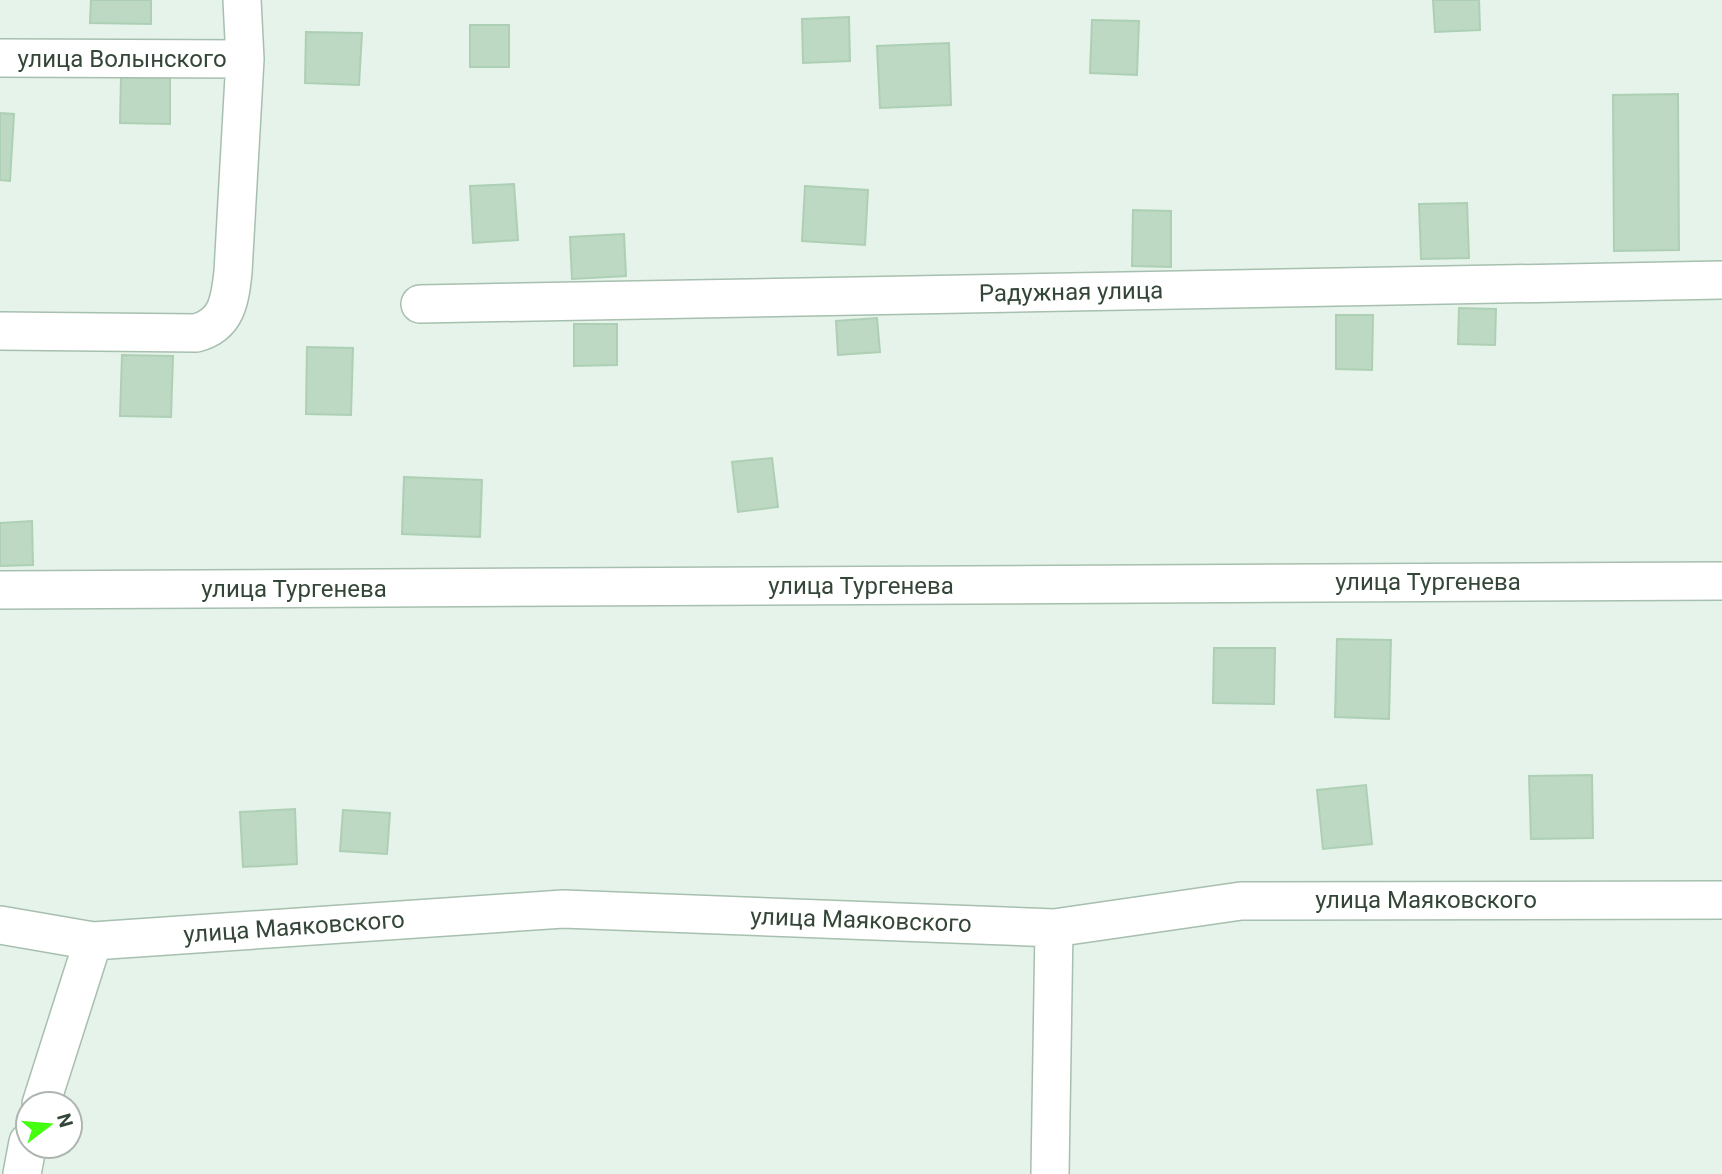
<svg xmlns="http://www.w3.org/2000/svg" width="1722" height="1174" viewBox="0 0 1722 1174" font-family="Roboto,sans-serif">
  <style>
    .building { fill: #bdd8c3; stroke: #add0b5; stroke-width: 2 }
    .lines { fill: none; stroke-linecap: round; stroke-linejoin: round }
    .street-casing { stroke: #a7bfae; stroke-width: 40 }
    .street { stroke: #fff; stroke-width: 37 }
    .labels { text-anchor: middle; stroke-width: 5; stroke-linejoin: round; paint-order: stroke }
    .street-label { font-size: 24px; fill: #344638; stroke: #fff }
  </style>
  <rect width="100%" height="100%" fill="#e5f3ea"/>
  <path class="building" d="M 91,0 L 151,0 L 151,24 L 90,23 Z
    M 1433,0 L 1479,0 L 1480,30 L 1435,32 Z
    M 849,17 L 850,61 L 803,63 L 802,19 Z
    M 1092,20 L 1139,21 L 1137,75 L 1090,73 Z
    M 470,25 L 509,25 L 509,67 L 470,67 Z
    M 306,32 L 362,33 L 359,85 L 305,83 Z
    M 949,43 L 951,105 L 880,108 L 877,46 Z
    M 121,77 L 170,78 L 170,124 L 120,123 Z
    M 1678,94 L 1679,250 L 1614,251 L 1613,95 Z
    M 0,113 L 14,114 L 10,181 L 0,180 Z
    M 514,184 L 518,240 L 473,243 L 470,186 Z
    M 805,186 L 868,190 L 865,245 L 802,241 Z
    M 1467,203 L 1469,258 L 1421,259 L 1419,204 Z
    M 1133,210 L 1171,211 L 1171,267 L 1132,266 Z
    M 624,234 L 626,276 L 572,279 L 570,237 Z
    M 1459,308 L 1496,309 L 1495,345 L 1458,344 Z
    M 1336,315 L 1373,315 L 1372,370 L 1336,369 Z
    M 877,318 L 880,352 L 838,355 L 836,321 Z
    M 574,324 L 617,324 L 617,365 L 574,366 Z
    M 307,347 L 353,348 L 351,415 L 306,414 Z
    M 122,355 L 173,356 L 171,417 L 120,416 Z
    M 772,458 L 778,507 L 738,512 L 732,462 Z
    M 404,477 L 482,480 L 480,537 L 402,534 Z
    M 32,521 L 33,565 L 0,566 L 0,523 Z
    M 1337,639 L 1391,640 L 1389,719 L 1335,717 Z
    M 1214,648 L 1275,648 L 1274,704 L 1213,703 Z
    M 1592,775 L 1593,838 L 1531,839 L 1529,776 Z
    M 1366,785 L 1372,844 L 1323,849 L 1317,790 Z
    M 295,809 L 297,864 L 243,867 L 240,812 Z
    M 343,810 L 390,813 L 387,854 L 340,851 Z"/>
  <g class="lines">
    <defs>
      <path id="street" d="M 0,58 L 245,59
        M 420,304 L 1722,280
        M 0,331 L 196,333 C 227,325 230,300 233,272 L 245,59 L 242,0
        M 0,590 L 1722,581
        M 0,925 L 93,941 L 563,909 L 1054,928 L 1241,901 L 1722,900
        M 41,1104 L 93,941
        M 22,1174 L 28,1142
        M 1050,1174 L 1054,928"/>
    </defs>
    <use href="#street" class="street-casing"/>
    <use href="#street" class="street"/>
  </g>
  <g class="labels">
    <g class="street-label">
      <text x="122" y="67">улица Волынского</text>
      <text transform="translate(1071 292) rotate(-1)" y="8">Радужная улица</text>
      <text x="1428" y="590">улица Тургенева</text>
      <text x="861" y="594">улица Тургенева</text>
      <text x="294" y="597">улица Тургенева</text>
      <text x="1426" y="908">улица Маяковского</text>
      <text transform="translate(861 920) rotate(2)" y="8">улица Маяковского</text>
      <text transform="translate(294 927) rotate(-4)" y="8">улица Маяковского</text>
    </g>
  </g>
  <g transform="translate(49 1125) rotate(74)"><circle r="33" fill="#ffffff" stroke="#aeb5af" stroke-width="2"/>
  <path d="M0-5L12 26L0 18L-12 26Z" fill="#45ff10"/>
  <text y="-10" font-size="19" font-weight="bold" text-anchor="middle" fill="#344638">N</text>
  </g>
</svg>
